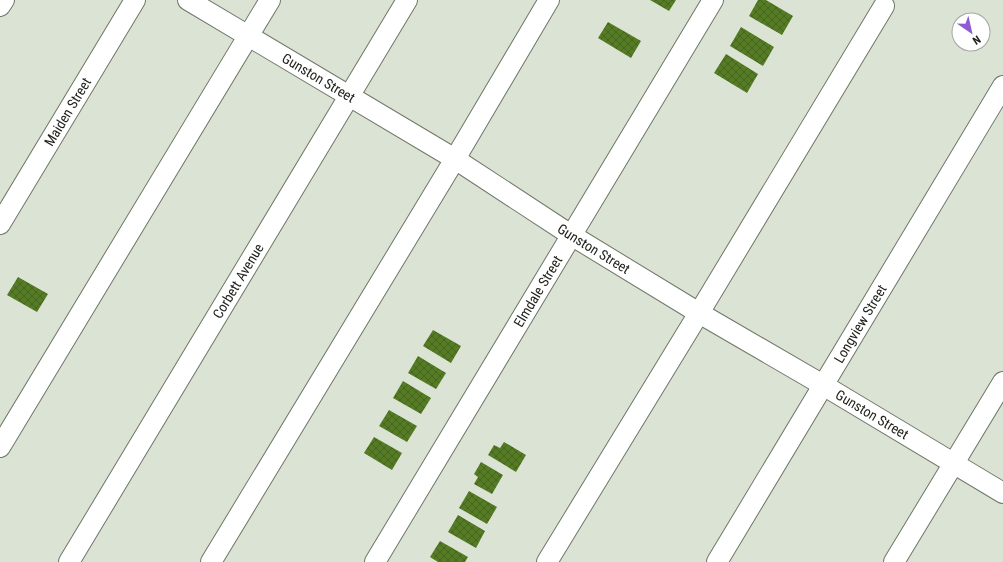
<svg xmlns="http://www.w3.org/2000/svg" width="1003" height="562" viewBox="0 0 1003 562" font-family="'Roboto Condensed',sans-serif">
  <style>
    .building { fill: url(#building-cross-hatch) }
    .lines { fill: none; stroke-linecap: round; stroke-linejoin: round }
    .minor-casing { stroke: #6f7768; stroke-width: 22 }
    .minor { stroke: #fff; stroke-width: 20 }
    .labels { text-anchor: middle; stroke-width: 3; stroke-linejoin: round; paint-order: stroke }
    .street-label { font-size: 14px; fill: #21241e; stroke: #fff }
  </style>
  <defs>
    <pattern id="building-cross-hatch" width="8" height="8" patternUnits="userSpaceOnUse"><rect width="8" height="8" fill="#557c24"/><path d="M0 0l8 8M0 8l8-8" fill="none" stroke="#46651f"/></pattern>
  </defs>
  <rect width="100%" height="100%" fill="#dbe4d4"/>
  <path class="building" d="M 650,0 L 676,0 L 669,11 Z
    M 758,0 L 766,0 L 793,16 L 782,35 L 749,16 Z
    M 608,22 L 641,41 L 631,58 L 598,38 Z
    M 741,27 L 774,47 L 763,66 L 730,46 Z
    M 726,54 L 758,74 L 747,93 L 714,73 Z
    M 18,277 L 48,294 L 37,312 L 7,295 Z
    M 433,330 L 461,346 L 451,363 L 423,346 Z
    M 418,356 L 446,373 L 436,389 L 408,373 Z
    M 403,381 L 431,398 L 421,414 L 393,398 Z
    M 389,410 L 417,426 L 407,442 L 379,426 Z
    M 374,437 L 402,453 L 392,470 L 364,453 Z
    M 504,442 L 526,455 L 516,472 L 488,455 L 494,445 L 500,448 Z
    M 481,462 L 503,475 L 492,494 L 474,484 L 478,477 L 474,474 Z
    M 469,491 L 497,507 L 487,524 L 459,508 Z
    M 458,515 L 485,531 L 476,548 L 448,532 Z
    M 440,541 L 468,557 L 465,562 L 438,562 L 430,557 Z"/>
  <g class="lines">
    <defs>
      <g id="minor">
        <path id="s1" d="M 188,0 L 455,159 L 571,235 L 699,313 L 823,385 L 1003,493"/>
        <path d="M 0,6 L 4,0"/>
        <path id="s2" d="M 0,224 L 135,0"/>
        <path d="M 0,447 L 270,0"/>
        <path id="s3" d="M 69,562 L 407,0"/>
        <path d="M 211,562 L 455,159 L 549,0"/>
        <path id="s4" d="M 375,562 L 713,0"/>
        <path d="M 547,562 L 699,313 L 884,6"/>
        <path id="s5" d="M 717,562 L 1003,86"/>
        <path d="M 894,562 L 1003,382"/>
      </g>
    </defs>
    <use href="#minor" class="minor-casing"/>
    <use href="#minor" class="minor"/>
  </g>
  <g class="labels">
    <g class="street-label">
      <text dy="5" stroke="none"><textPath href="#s1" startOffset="152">Gunston Street</textPath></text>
      <text dy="5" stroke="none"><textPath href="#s2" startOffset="131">Maiden Street</textPath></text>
      <text dy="5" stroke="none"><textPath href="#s1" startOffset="476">Gunston Street</textPath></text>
      <text dy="5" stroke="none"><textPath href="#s3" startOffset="328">Corbett Avenue</textPath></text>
      <text dy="5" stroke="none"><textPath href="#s4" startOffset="316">Elmdale Street</textPath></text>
      <text dy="5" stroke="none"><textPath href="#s5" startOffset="278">Longview Street</textPath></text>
      <text dy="5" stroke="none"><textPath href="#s1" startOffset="800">Gunston Street</textPath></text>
    </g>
  </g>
  <g transform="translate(971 32) rotate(146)"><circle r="19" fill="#ffffff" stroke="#a6a7a5"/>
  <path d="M0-3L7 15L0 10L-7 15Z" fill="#8f5ad2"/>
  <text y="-6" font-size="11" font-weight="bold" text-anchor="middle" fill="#21241e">N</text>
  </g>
</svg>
